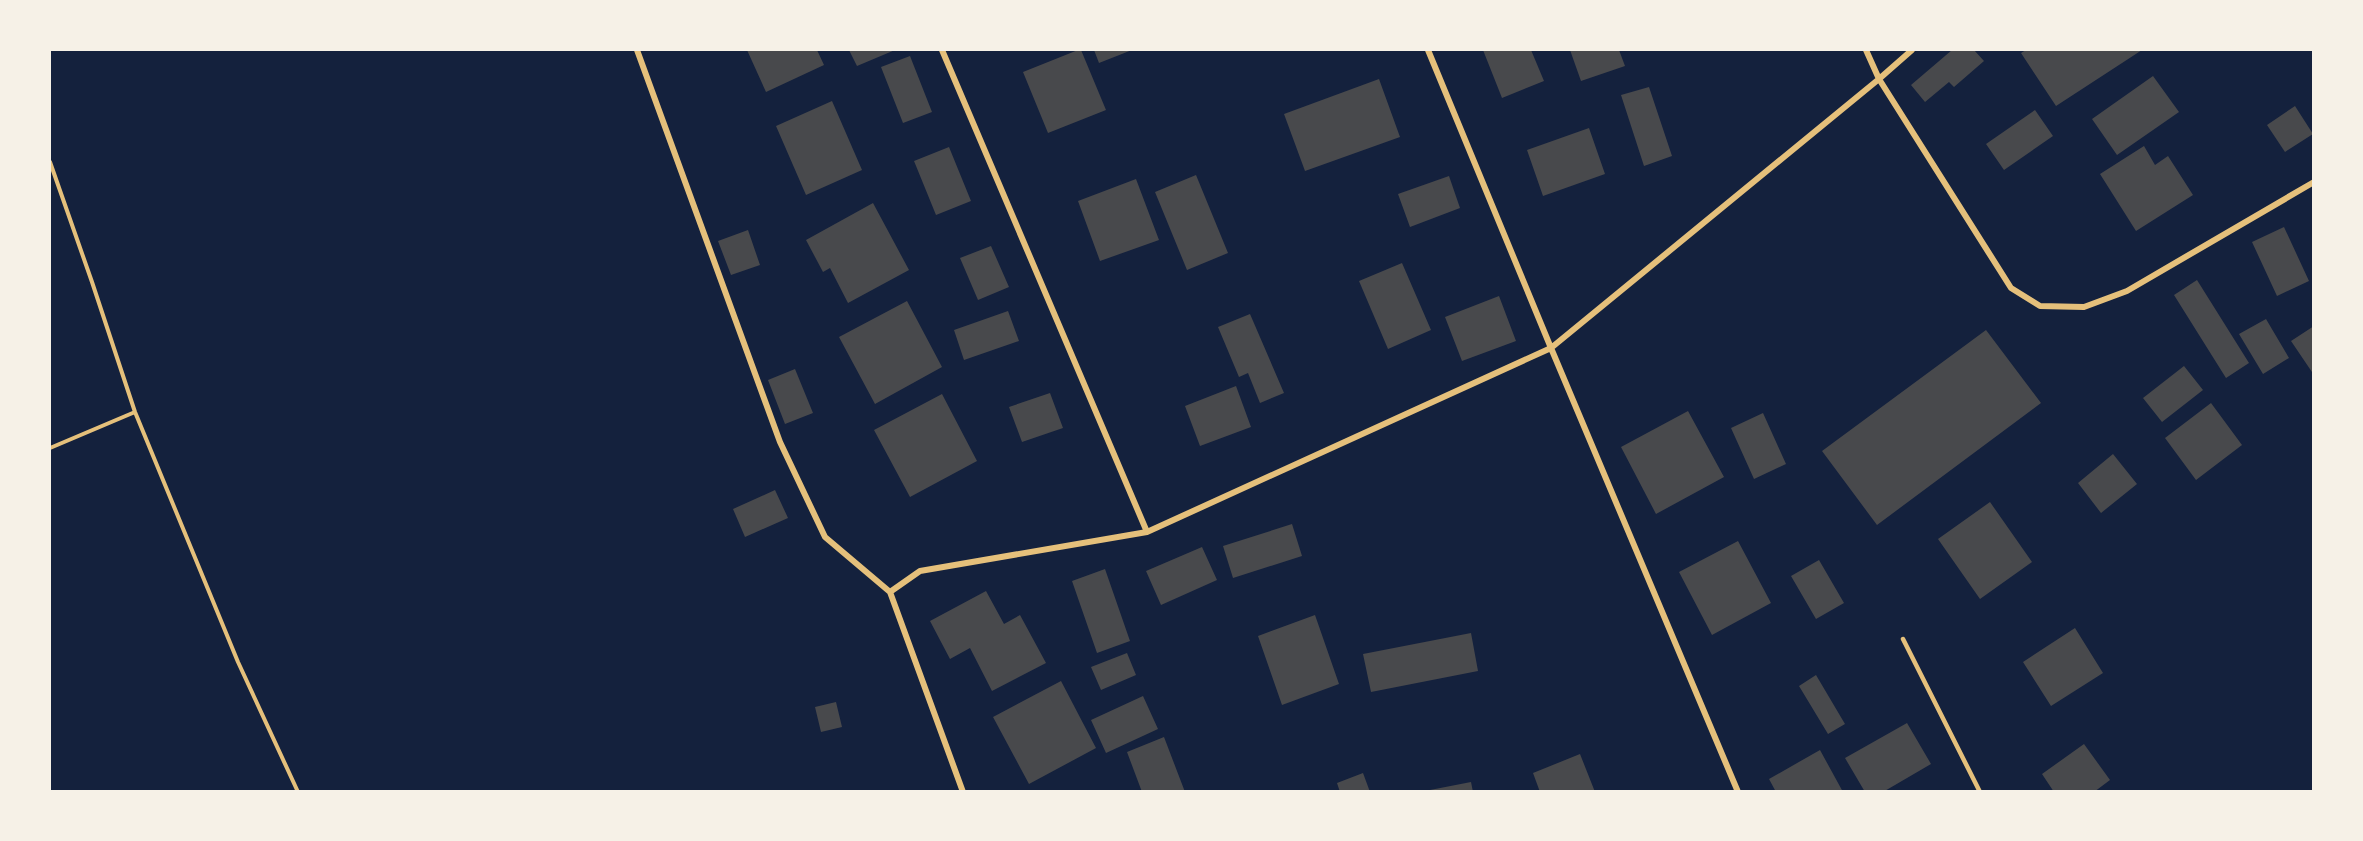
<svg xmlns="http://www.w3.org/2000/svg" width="2363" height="841" viewBox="0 0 2363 841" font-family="'Work Sans',sans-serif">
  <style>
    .building { fill: #48494c }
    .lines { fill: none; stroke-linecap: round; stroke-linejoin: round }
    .path { stroke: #e5c07b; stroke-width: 4 }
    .service { stroke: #e5c07b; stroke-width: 4.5 }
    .minor { stroke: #e5c07b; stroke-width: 6 }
  </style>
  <rect width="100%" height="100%" fill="#14213d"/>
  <path class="building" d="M 747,50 L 817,50 L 824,65 L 766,92 Z
    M 849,50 L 895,50 L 857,66 Z
    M 1078,50 L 1081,50 L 1106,110 L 1048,133 L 1023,72 Z
    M 1094,50 L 1132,50 L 1099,63 Z
    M 1483,50 L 1531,50 L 1544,81 L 1502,98 Z
    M 1570,50 L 1619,50 L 1625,66 L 1581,81 Z
    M 1952,50 L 1974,50 L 1984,61 L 1954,87 L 1949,82 L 1925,102 L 1911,85 Z
    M 2026,50 L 2142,50 L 2056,106 L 2021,53 Z
    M 910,56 L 932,112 L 903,123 L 881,67 Z
    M 2153,76 L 2179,112 L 2117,155 L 2092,119 Z
    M 1379,79 L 1400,137 L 1305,171 L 1284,114 Z
    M 1649,87 L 1672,156 L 1644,166 L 1621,95 Z
    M 832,101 L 862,170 L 806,195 L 776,126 Z
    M 2295,106 L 2313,134 L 2285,152 L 2267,125 Z
    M 2035,110 L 2053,136 L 2004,170 L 1986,144 Z
    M 1589,128 L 1605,174 L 1543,196 L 1527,150 Z
    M 2144,146 L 2155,165 L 2168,156 L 2193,195 L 2136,231 L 2100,174 Z
    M 949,147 L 971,201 L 936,215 L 914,161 Z
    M 1196,175 L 1228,253 L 1187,270 L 1155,192 Z
    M 1449,176 L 1460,208 L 1410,227 L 1398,194 Z
    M 1136,179 L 1159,240 L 1100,261 L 1078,201 Z
    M 873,203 L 909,270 L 848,303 L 830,268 L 823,272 L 806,240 Z
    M 2284,227 L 2309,281 L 2277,296 L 2252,242 Z
    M 748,230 L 760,265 L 731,275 L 718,241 Z
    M 991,246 L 1009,287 L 978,300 L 960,258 Z
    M 1402,263 L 1431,330 L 1388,349 L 1359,281 Z
    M 2197,280 L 2249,363 L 2226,378 L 2174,295 Z
    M 1499,296 L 1516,341 L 1462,361 L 1445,317 Z
    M 907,301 L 942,367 L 875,404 L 839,337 Z
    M 1008,311 L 1019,341 L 964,360 L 954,330 Z
    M 1250,314 L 1284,393 L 1260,403 L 1248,373 L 1239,377 L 1218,327 Z
    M 2266,319 L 2289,358 L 2263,374 L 2239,334 Z
    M 2314,326 L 2314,375 L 2291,341 Z
    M 1986,330 L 2041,403 L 1877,525 L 1822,451 Z
    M 2184,366 L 2203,390 L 2162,422 L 2143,398 Z
    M 795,369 L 813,413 L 785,424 L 768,380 Z
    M 1236,386 L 1251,427 L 1200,446 L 1185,406 Z
    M 1050,393 L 1063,428 L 1022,442 L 1009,407 Z
    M 942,394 L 977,461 L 910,497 L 874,430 Z
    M 2211,403 L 2242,445 L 2196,480 L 2165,438 Z
    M 1688,411 L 1724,477 L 1656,514 L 1621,447 Z
    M 1763,413 L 1786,464 L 1754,479 L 1731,428 Z
    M 2113,454 L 2137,484 L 2101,513 L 2078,483 Z
    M 775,490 L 788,518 L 745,537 L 733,509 Z
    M 1990,502 L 2032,562 L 1980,599 L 1938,539 Z
    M 1292,524 L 1302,556 L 1233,578 L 1223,546 Z
    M 1738,541 L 1771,603 L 1712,635 L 1679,572 Z
    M 1202,547 L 1217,580 L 1161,605 L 1146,571 Z
    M 1819,560 L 1844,603 L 1816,619 L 1791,576 Z
    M 1105,569 L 1130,641 L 1097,653 L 1072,581 Z
    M 986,591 L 1004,624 L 1020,615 L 1046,663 L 992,691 L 970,648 L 950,659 L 930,621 Z
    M 1315,615 L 1339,684 L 1282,705 L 1258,636 Z
    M 2075,628 L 2103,673 L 2051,706 L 2023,662 Z
    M 1471,633 L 1478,671 L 1371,692 L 1363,654 Z
    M 1127,653 L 1136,675 L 1101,690 L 1091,667 Z
    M 1816,675 L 1845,724 L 1828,734 L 1799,686 Z
    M 1061,681 L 1096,748 L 1029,784 L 993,717 Z
    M 1143,696 L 1158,729 L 1106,753 L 1091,720 Z
    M 836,702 L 842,727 L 821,732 L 815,707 Z
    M 1907,723 L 1931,764 L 1883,792 L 1865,792 L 1845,758 Z
    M 1164,737 L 1185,792 L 1142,792 L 1127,752 Z
    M 2084,744 L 2110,780 L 2094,792 L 2054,792 L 2042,774 Z
    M 1820,750 L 1843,792 L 1776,792 L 1769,779 Z
    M 1580,754 L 1595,792 L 1540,792 L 1533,773 Z
    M 1363,773 L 1370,792 L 1340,792 L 1337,783 Z
    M 1471,782 L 1473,792 L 1430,792 L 1430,790 Z"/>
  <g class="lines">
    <path class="path" d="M 50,162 L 92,282 L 135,412 L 238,662 L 298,792
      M 50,448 L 135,412"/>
    <path class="service" d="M 1903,639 L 1980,792"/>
    <path class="minor" d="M 637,50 L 780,442 L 825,537 L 890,592 L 963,792
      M 942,50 L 1147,532
      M 1428,50 L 1551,348 L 1738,792
      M 1866,50 L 1879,79 L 2011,288 L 2040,306 L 2084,307 L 2127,291 L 2314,182
      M 890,592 L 920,571 L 1147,532 L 1551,348 L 1879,79 L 1912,50"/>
  </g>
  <rect width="2363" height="841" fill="none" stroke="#f6f1e7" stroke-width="102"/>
</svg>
